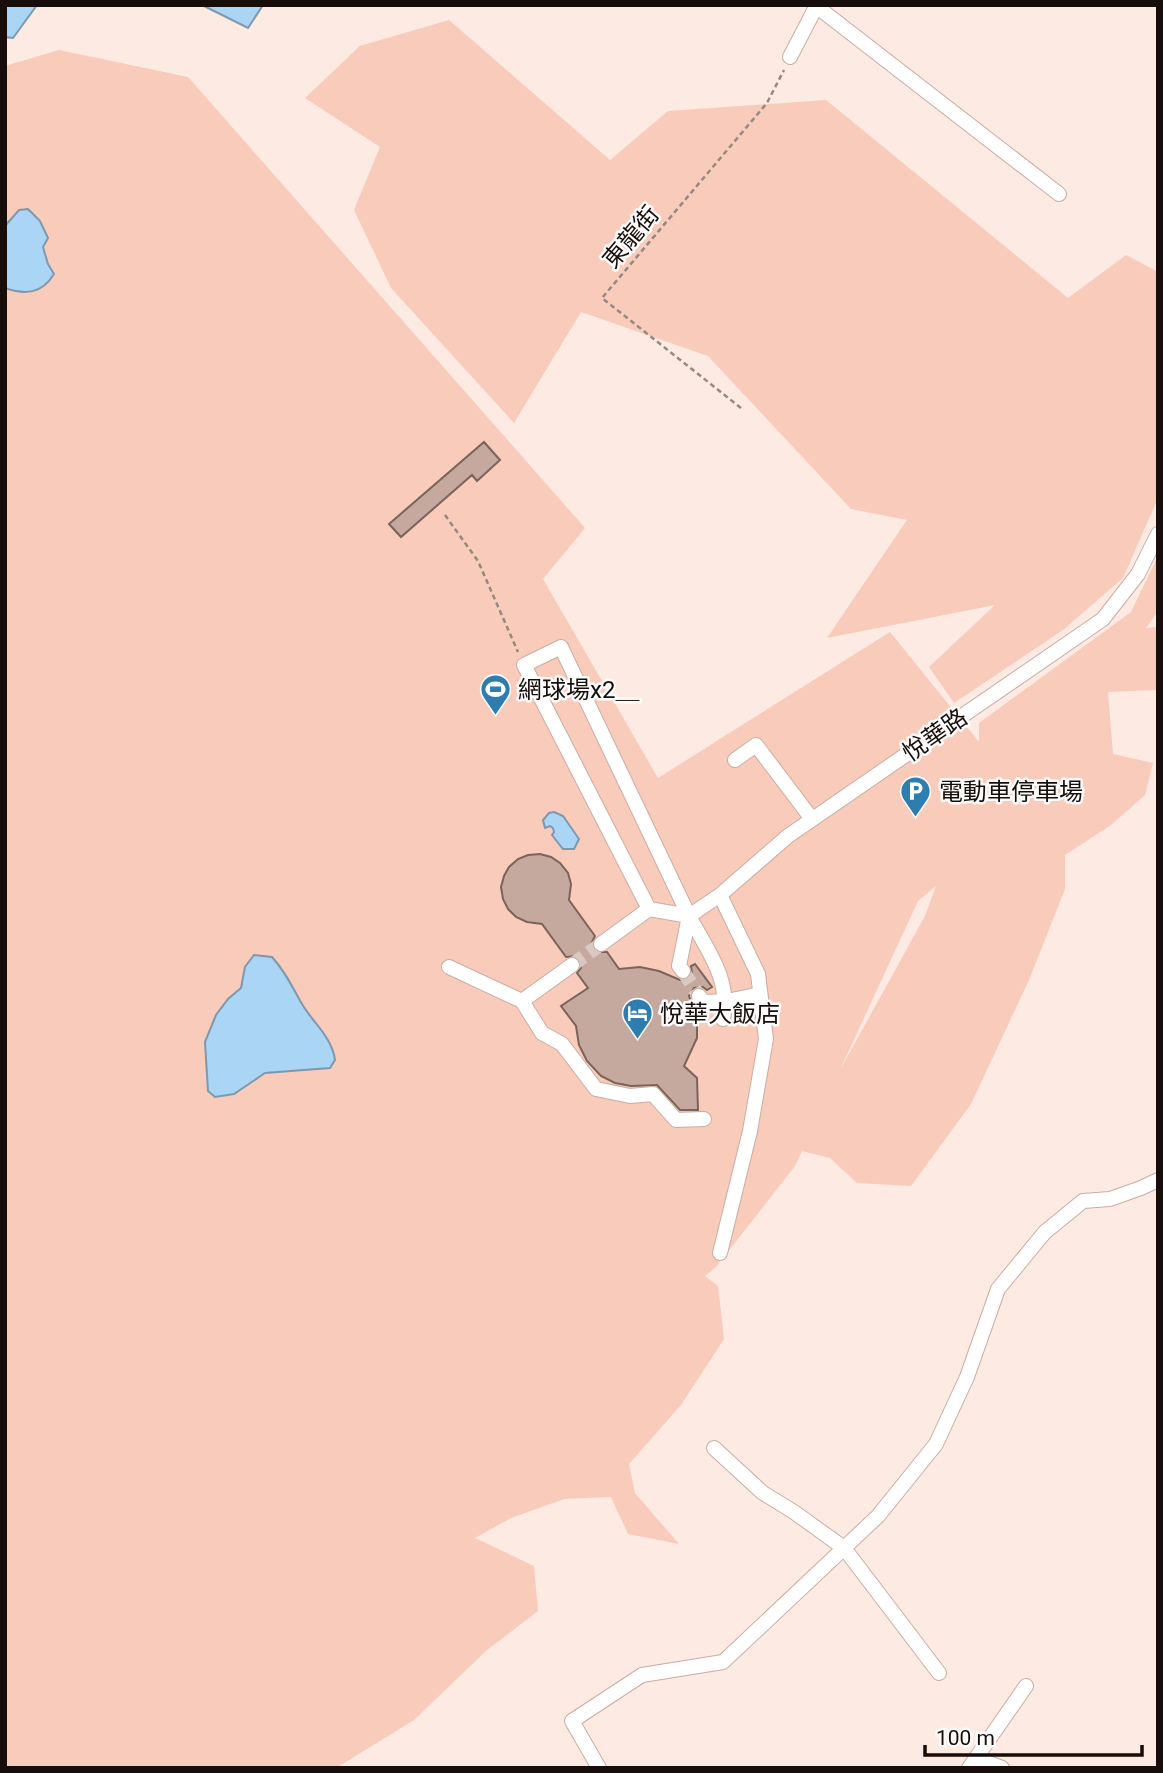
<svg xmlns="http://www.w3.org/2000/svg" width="1163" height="1773" viewBox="0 0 1163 1773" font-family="Roboto,'Noto Sans TC',sans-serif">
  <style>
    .green { fill: #f9cbbb; fill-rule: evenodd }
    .water { fill: #aad5f4; stroke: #7e99ae; stroke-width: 2 }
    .building { fill: #c5a99f; stroke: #7c6359; stroke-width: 2 }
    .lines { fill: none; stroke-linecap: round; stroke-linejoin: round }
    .minor-tunnel { stroke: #dac9c2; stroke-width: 14; stroke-dasharray: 14 7; stroke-linecap: butt }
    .minor-casing { stroke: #caada3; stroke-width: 16 }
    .path { stroke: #968883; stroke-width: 2.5; stroke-dasharray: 5 3.5; stroke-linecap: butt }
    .minor { stroke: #fff; stroke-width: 14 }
    .labels { text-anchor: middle; stroke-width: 5; stroke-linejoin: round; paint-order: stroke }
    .street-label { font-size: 24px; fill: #170d0a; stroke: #fbfbfb }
    .poi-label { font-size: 24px; fill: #170d0a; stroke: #fbfbfb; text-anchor: start }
  </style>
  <rect width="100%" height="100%" fill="#fceae3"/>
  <path class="green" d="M 449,20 L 610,160 L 668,111 L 826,100 L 1068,298 L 1126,255 L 1158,272 L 1158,498 L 1123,578 L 1063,630 L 954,703 L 929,667 L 995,605 L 827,638 L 907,520 L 851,509 L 708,356 L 581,312 L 514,423 L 391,288 L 354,210 L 380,147 L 305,98 L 360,46 Z
    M 59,50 L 188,77 L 585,528 L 543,579 L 658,778 L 890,632 L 979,742 L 979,723 L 1131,612 L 1158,556 L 1158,611 L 1146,628 L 1158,627 L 1158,690 L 1108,692 L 1113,754 L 1153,763 L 1145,795 L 1111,825 L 1065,855 L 1065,889 L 1029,980 L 971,1104 L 911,1186 L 857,1183 L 830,1158 L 802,1151 L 795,1166 L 716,1267 L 705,1276 L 718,1286 L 724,1339 L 681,1405 L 629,1464 L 635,1493 L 679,1544 L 628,1534 L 611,1497 L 564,1499 L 511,1518 L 475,1538 L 534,1566 L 538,1611 L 487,1650 L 414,1720 L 336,1768 L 5,1768 L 5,66 ZM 936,886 L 925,916 L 840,1070 L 918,901 Z"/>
  <path class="water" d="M 5,5 L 37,5 L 13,38 L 5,37 Z
    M 202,5 L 263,5 L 248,28 Z
    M 28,209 L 40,221 L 48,238 L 43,247 L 48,264 L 54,274 C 42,294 25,295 5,288 L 5,226 L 19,210 Z
    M 554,812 L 563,816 L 579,839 L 574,849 L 563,849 L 552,835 L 554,832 L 553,828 L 550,826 L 545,828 L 543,820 L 549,813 Z
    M 254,955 L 272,957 C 287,974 291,985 302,1004 C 313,1023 332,1037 335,1060 L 330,1068 L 265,1073 L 234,1094 L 215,1097 L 208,1091 L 205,1042 L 216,1015 L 228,999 L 241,988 L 245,967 Z"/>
  <path class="building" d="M 484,442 L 500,460 L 477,481 L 472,475 L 401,537 L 389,524 Z
    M 540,854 L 551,857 L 560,863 L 568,873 L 571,884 L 569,900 L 595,936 L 591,944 L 597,952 L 607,952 L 619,969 L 640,967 L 659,971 L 680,980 L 689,978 L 692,974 L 691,966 L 695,964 L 712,987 L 707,990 L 703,987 L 694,988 L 689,996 L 697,1017 L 697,1038 L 684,1066 L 697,1078 L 698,1110 L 680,1110 L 657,1085 L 631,1086 L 615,1083 L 601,1076 L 587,1061 L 579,1045 L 576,1026 L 561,1006 L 588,988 L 577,973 L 581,968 L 580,960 L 575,956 L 566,957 L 542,924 L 527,922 L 516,917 L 508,909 L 503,899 L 501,887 L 504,876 L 509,867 L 518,859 L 528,855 Z"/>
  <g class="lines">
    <path class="minor-tunnel" d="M 572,965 L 601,944
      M 683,971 L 699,996"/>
    <defs>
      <path id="minor" d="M 816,6 L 1059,194
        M 790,57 L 817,5
        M 735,760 L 756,745 L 812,819
        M 720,895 L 758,974 L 766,1039 L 750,1131 L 720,1253
        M 649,909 L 524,665 L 561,647 L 689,916 L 679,966 L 683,971
        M 689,916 L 720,895 L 788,836 L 1103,619 L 1138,574 L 1158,534
        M 601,944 L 649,909 L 689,916 C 707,950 731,979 723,1019
        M 572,965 L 522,1001 L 542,1033 L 562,1044 L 596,1089 L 630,1096 L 653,1094 L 676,1120 L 704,1119
        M 449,967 L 522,1001
        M 699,996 L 703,1002 L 727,1001 L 760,994
        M 714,1448 L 763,1493 L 794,1512 L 844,1548 L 939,1673
        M 976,1758 L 1002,1768
        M 599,1768 L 572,1721 L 642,1675 L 723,1662 L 878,1516 L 936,1444 L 967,1377 L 998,1289 L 1045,1232 L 1083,1201 L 1110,1199 L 1141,1188 L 1158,1180
        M 969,1768 L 1026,1686"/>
    </defs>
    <use href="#minor" class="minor-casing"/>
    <path class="path" d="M 741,408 L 602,298 L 767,103 L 784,70
      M 445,515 L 478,561 L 518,652"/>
    <use href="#minor" class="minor"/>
  </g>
  <defs>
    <symbol id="stadium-pin" viewBox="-11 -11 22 30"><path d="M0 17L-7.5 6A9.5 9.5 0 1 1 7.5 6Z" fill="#2d7eaf" stroke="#fbfbfb"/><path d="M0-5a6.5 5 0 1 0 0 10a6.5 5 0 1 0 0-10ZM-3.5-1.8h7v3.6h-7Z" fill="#fff"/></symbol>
    <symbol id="parking-pin" viewBox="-11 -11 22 30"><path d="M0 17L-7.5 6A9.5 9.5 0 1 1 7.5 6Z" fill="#2d7eaf" stroke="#fbfbfb"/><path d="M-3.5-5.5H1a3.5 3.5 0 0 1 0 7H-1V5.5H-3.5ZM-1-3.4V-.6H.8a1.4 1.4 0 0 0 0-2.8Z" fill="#fff"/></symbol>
    <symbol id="hotel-pin" viewBox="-11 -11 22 30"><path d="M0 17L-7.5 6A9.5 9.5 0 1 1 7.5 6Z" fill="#2d7eaf" stroke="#fbfbfb"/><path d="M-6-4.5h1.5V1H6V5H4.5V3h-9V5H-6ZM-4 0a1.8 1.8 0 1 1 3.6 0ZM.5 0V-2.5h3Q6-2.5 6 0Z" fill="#fff"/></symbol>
  </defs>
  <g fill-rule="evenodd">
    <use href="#stadium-pin" x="478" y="672" width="35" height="47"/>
    <use href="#parking-pin" x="898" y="774" width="35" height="47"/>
    <use href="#hotel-pin" x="620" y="996" width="35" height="47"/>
  </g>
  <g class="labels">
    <g class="street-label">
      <text transform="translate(631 237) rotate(-50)" y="8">東龍街</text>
      <text transform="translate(935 735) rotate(-35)" y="8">悅華路</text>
    </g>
    <g class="poi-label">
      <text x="518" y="698">網球場x2＿</text>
      <text x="939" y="800">電動車停車場</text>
      <text x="660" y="1022">悅華大飯店</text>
    </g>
  </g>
  <rect width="1163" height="1773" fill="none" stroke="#170d0a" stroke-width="14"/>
  <path d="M925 1745v10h217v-10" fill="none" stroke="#170d0a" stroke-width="3.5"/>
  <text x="936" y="1745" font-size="21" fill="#170d0a" stroke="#fbfbfb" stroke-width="5" paint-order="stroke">100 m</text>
</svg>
